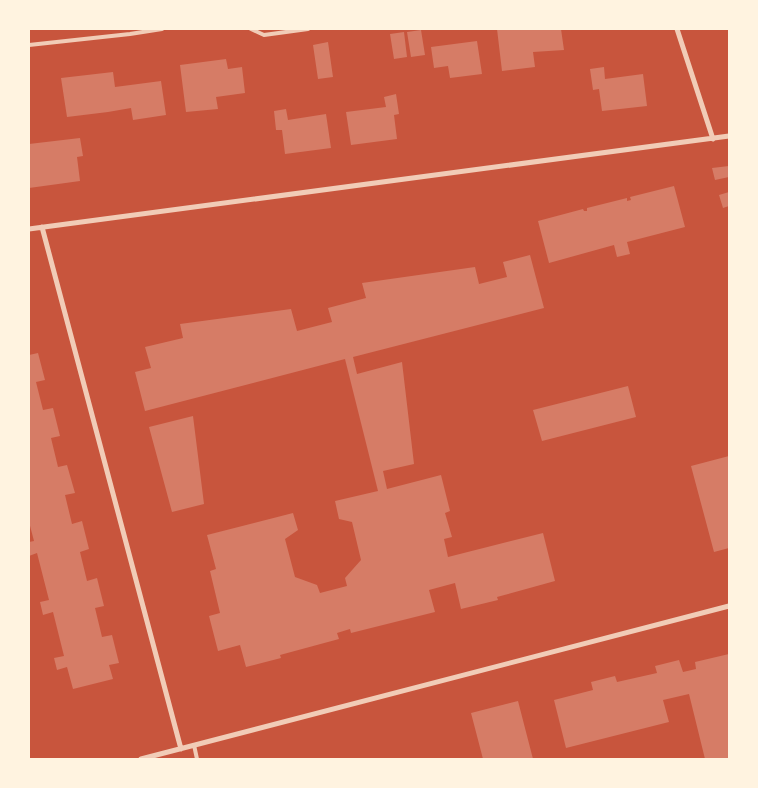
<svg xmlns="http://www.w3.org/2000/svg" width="758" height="788" viewBox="0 0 758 788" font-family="'DejaVu Sans',sans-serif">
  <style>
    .building { fill: #d67c66 }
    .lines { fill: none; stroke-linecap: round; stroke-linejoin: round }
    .service { stroke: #f1ccb7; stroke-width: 4 }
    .minor { stroke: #f1ccb7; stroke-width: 5 }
  </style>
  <rect width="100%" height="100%" fill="#c8553d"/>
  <path class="building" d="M 497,29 L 561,29 L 564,50 L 533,52 L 535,67 L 502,71 Z
    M 421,30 L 425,55 L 411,57 L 407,32 Z
    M 404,32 L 407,57 L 394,59 L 390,34 Z
    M 477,41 L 482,74 L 450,78 L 448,66 L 434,68 L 431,47 Z
    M 328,42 L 333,77 L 318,79 L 313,45 Z
    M 226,59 L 228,69 L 242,67 L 245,93 L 216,97 L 218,109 L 186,112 L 180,65 Z
    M 604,67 L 605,79 L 643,74 L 647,106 L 602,111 L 599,89 L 593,90 L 590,69 Z
    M 113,72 L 115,87 L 161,81 L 166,115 L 133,120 L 131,108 L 108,112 L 67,117 L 61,78 Z
    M 396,94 L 399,114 L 394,115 L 397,139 L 351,145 L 346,112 L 386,107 L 384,97 Z
    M 286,109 L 288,120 L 326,114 L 331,148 L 285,154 L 282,130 L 276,130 L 274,111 Z
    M 80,138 L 83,156 L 77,157 L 80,181 L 29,188 L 29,144 Z
    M 729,166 L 729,177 L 715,180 L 712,168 Z
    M 674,186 L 685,227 L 627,242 L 630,254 L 617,257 L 614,245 L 549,263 L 538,221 L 583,209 L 584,211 L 587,211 L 587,208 L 627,198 L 627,201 L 631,200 L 630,197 Z
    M 729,192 L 729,206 L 723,208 L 719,195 Z
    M 530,255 L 544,308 L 353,357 L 357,374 L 402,362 L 414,464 L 383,471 L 387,489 L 441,475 L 450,511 L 445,513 L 452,537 L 444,539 L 448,557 L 543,533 L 555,581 L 497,597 L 498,600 L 461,609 L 455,583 L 429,590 L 435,612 L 351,633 L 350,629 L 337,633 L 339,639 L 280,655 L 281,658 L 246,667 L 240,645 L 218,651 L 209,616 L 220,613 L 210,571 L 216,569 L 207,535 L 293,513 L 298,530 L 285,539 L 295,577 L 317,585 L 320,593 L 347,586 L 345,578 L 361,560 L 352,522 L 339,519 L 335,501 L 378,491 L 345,359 L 145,411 L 135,372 L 151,368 L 145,347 L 183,338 L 180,324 L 291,309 L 297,331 L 332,322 L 328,308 L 366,298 L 362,283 L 475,267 L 479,284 L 507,277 L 503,262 Z
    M 38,353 L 45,380 L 36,382 L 43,410 L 53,408 L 60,436 L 51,438 L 58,467 L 67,465 L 75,493 L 65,495 L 72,524 L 82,521 L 89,549 L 80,552 L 87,581 L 97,578 L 104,606 L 95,608 L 102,637 L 112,635 L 119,663 L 109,665 L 113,679 L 73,689 L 67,667 L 57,670 L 54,658 L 64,656 L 53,612 L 43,615 L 40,602 L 49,600 L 37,553 L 29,556 L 29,542 L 34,541 L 29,522 L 29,355 Z
    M 628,386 L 636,417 L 542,441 L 533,410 Z
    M 193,416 L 204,504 L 172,512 L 149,427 Z
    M 729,456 L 729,548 L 714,552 L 691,466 Z
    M 729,654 L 729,759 L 705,759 L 689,694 L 663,700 L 669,722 L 566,748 L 554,700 L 593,690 L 591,682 L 615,676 L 617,682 L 657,673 L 655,666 L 679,660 L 683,672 L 696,669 L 695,662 Z
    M 518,701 L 533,759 L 483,759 L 471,713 Z"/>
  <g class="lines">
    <path class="service" d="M 251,29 L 264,35 L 308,29
      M 29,45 L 130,34 L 162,29
      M 194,745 L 197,759"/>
    <path class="minor" d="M 677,29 L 713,139
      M 42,227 L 181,749
      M 29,229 L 729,136
      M 141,759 L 729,606"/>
  </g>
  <rect width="758" height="788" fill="none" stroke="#fff3e0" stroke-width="60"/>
</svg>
